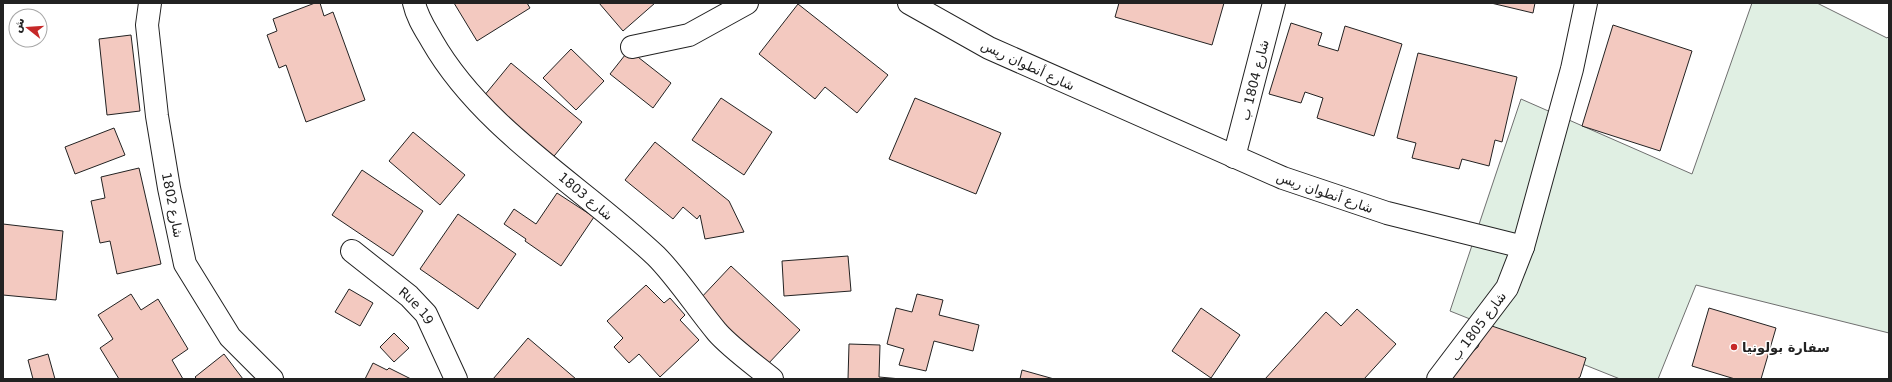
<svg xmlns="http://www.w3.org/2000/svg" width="1892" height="382" viewBox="0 0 1892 382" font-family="'DejaVu Sans','Noto Naskh Arabic',sans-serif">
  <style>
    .green { fill: #e0efe3; stroke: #6f6f6f }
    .building { fill: #f3c9c0; stroke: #222 }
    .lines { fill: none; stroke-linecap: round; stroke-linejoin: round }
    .street-casing { stroke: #222; stroke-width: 24 }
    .street { stroke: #fff; stroke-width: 22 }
    .poi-dot { fill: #c62828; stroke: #fff; stroke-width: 1.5 }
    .labels { text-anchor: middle; stroke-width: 3; stroke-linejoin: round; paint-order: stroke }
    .street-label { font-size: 13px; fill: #222; stroke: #fff }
    .poi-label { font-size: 13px; font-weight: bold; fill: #222; stroke: #fff; text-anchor: start }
  </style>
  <rect width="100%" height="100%" fill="#fff"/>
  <path class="green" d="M 1752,3 L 1817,3 L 1887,38 L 1889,36 L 1889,333 L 1696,285 L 1658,379 L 1620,379 L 1450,311 L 1521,99 L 1692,174 Z"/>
  <path class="building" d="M 315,3 L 320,3 L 324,16 L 333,12 L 365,100 L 306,122 L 286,65 L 279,68 L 267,35 L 277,31 L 273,19 Z
    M 454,3 L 527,3 L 530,8 L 477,41 Z
    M 599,3 L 655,3 L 623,31 Z
    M 1119,3 L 1224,3 L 1212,45 L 1115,17 Z
    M 1491,3 L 1535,3 L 1533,13 Z
    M 798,4 L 888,75 L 857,113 L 825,87 L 815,99 L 759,54 Z
    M 1291,23 L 1322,33 L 1318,45 L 1338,51 L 1345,26 L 1402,44 L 1374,136 L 1317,118 L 1323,98 L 1305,92 L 1301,103 L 1269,94 Z
    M 1613,25 L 1692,51 L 1660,151 L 1582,126 Z
    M 131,35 L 140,111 L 107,115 L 99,39 Z
    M 571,49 L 604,81 L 576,110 L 543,78 Z
    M 629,50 L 671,83 L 653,108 L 610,74 Z
    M 1418,53 L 1517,77 L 1502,142 L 1495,140 L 1489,166 L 1462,159 L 1459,169 L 1412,158 L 1416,143 L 1397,138 Z
    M 511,63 L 582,122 L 550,161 L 479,102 Z
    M 721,98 L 772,132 L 744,175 L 692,140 Z
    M 915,98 L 1001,133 L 976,194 L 889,159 Z
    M 114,128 L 125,155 L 75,174 L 65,147 Z
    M 413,132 L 465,175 L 440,205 L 389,161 Z
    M 655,142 L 729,201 L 744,232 L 705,239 L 700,215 L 697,219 L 683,207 L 673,219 L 625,180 Z
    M 139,168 L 161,264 L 117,274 L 110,241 L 100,243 L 91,201 L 105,198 L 101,177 Z
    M 362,170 L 423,211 L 393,256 L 332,215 Z
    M 557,193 L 594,217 L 561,266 L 525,241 L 526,239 L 504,224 L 514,209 L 536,224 Z
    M 458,214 L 516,254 L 478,309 L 420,269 Z
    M 3,224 L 63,231 L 56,300 L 3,295 Z
    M 848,256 L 851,291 L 784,296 L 782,261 Z
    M 731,266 L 800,330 L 767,365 L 698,301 Z
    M 646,285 L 664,303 L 670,298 L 685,315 L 680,320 L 699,340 L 660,377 L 639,354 L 629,363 L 614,347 L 623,338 L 607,321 Z
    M 349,289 L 373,303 L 360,326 L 335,312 Z
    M 131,294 L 141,310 L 158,299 L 188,349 L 172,360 L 183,379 L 119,379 L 100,348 L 113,339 L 98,315 Z
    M 917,294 L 943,300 L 939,315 L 979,325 L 973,351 L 934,341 L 926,371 L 899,365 L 904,349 L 887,344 L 896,308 L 912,312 Z
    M 1201,308 L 1240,335 L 1211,378 L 1172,351 Z
    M 1709,308 L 1776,328 L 1761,379 L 1735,379 L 1692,366 Z
    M 1357,309 L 1396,344 L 1364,379 L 1265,379 L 1326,312 L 1341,326 Z
    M 1486,324 L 1586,358 L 1580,377 L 1577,379 L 1440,379 L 1478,347 Z
    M 394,333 L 409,348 L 394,362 L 380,347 Z
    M 528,338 L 576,379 L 493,379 Z
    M 849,344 L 880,345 L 879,377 L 901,379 L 848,379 Z
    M 48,354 L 55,379 L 33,379 L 28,360 Z
    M 224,354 L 243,379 L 197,379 L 195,377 Z
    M 373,363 L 387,370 L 389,368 L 411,379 L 365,379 Z
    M 1022,370 L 1054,379 L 1020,379 Z"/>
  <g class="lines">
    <defs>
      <g id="street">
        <path d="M 150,3 L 147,25 L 157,116 L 169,188 L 185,264 L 230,337 L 272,379"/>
        <path d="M 414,3 C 417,17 425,29 432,41 C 483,130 582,186 656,256 C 677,277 697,308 717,332 C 731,348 755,365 772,379"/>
        <path d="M 909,3 L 989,48 L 1283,178 L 1387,213 L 1523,247"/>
        <path d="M 632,47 L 689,35 L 747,3"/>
        <path d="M 1234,157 L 1274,3"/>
        <path id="s1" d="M 352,251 L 409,296 L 426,314 L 456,379"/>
        <path d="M 1438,379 L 1507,288 L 1523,247 L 1572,69 L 1586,3"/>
      </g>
    </defs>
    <use href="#street" class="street-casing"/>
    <use href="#street" class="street"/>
  </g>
  <circle class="poi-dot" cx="1734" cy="347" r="4"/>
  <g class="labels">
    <g class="street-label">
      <text transform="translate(1028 65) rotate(25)" y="5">شارع أنطوان ريس</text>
      <text transform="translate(1254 80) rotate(-76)" y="5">شارع 1804 ب</text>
      <text transform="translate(1325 192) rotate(19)" y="5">شارع أنطوان ريس</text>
      <text transform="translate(586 196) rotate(40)" y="5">شارع 1803</text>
      <text transform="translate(173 205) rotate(79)" y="5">شارع 1802</text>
      <text dy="5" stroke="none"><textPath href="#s1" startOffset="85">Rue 19</textPath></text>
      <text transform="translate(1478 326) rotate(-53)" y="5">شارع 1805 ب</text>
    </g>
    <g class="poi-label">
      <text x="1742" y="352">سفارة بولونيا</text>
    </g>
  </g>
  <rect width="1892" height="382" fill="none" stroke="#222222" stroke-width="8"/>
  <g transform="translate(28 28) rotate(287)"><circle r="19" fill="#ffffff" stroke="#a7a7a7"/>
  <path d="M0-3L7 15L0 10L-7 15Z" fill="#c62828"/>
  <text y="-6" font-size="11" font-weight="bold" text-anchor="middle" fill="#222222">ش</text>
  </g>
</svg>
